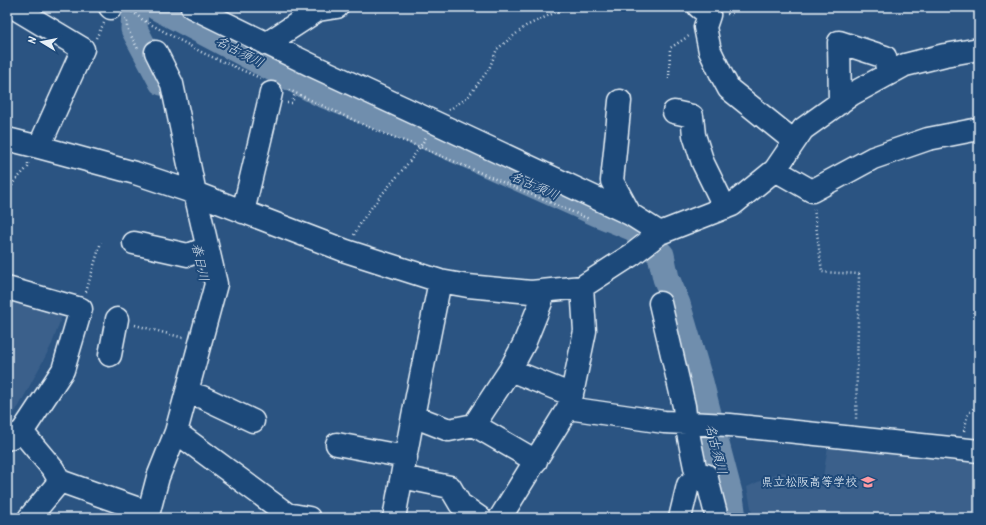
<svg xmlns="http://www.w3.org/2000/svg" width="986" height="525" viewBox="0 0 986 525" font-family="Kalam,'Klee One',sans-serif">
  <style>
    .built { fill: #3a608b }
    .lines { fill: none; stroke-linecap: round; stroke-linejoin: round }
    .river { stroke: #708ead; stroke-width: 27 }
    .minor-casing { stroke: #e8f1f8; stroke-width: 25 }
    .path { stroke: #e8f1f8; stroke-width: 2.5; stroke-dasharray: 1 3; stroke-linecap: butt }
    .minor { stroke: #1f4a7a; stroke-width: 22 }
    .labels { text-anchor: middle; stroke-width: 4; stroke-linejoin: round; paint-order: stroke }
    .poi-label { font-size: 12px; fill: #e8f1f8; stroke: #1f4a7a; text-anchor: end }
    .water-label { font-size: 13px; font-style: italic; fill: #d0dde9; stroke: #1f4a7a }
  </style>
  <rect width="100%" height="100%" fill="#2b5482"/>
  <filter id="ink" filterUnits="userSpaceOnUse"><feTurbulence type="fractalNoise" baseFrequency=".025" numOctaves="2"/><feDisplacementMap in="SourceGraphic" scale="8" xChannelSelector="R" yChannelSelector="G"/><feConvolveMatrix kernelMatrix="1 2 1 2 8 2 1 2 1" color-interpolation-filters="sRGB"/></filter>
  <g filter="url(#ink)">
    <path class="built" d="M 7,294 L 64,310 L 52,344 L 19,406 L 7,423 Z
      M 828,446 L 979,463 L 979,518 L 753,518 L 747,487 L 779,472 L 823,477 Z"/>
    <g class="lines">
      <path class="river" d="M 135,7 L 134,29 L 162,82
        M 157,7 L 320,93 L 419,133 L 597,213 L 634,228 L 661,255 L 666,278 L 677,304 L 700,382 L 706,406 L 730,497 L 733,518"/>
      <defs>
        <path id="minor" d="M 13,7 L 83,49 L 39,147
          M 110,7 L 111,8
          M 192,7 L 313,66 L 434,122 L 630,214 L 660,233
          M 699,7 L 709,15 L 705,27 L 710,51 L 722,76 L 729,89 L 790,138
          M 266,44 L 318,10 L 337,7
          M 620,101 L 612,181 L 630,214
          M 840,103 L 839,42 L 885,57 L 888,74
          M 674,112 L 692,116 L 694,135 L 703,163 L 725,208
          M 7,139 L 39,147 L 135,173 L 195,193 L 346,251 L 440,281 L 468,286 L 531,292 L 582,287 L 633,254 L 660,233 L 732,205 L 775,170 L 803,129 L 852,94 L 905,65 L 945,55 L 979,49
          M 775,170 L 812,191 L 873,158 L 928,139 L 979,129
          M 243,212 L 271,93
          M 134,243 L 188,255 L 207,248
          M 7,288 L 81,309 L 63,370 L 22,432 L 7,439
          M 660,303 L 684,406 L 686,423 L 697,477 L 688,485 L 680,518
          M 110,355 L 117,319
          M 510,370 L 572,395
          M 187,393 L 202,397 L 253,421
          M 568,408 L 664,422 L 730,425 L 979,451
          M 413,416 L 449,430 L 474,425 L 510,370 L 524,344 L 541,302 L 542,291
          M 474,425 L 536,461
          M 22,432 L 53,469 L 60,481 L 29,518
          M 176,432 L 287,514 L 309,518
          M 337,444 L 406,457
          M 402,477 L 450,487 L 460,504 L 480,518
          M 697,477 L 706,475 L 717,518
          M 60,481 L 139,509
          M 146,511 L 149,511 L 158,477 L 176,432 L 216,284 L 195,193 L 172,84 L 156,52
          M 394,518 L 413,416 L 440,281
          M 500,518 L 568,408 L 573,389 L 585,331 L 582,287"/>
      </defs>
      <use href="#minor" class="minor-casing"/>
      <path class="path" d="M 129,9 L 143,20 L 203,53 L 260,78
        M 727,14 L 735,14
        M 125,19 L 127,20 L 127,28 L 138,49
        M 96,38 L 104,23
        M 669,79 L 670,48 L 689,36
        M 289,90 L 377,131 L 420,147 L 589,219
        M 287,103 L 292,103 L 295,93
        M 449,110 L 468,97 L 489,69 L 497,49 L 526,26 L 567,7
        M 7,201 L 13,183 L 28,167 L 28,162
        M 814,209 L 822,272 L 859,274 L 856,420
        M 354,235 C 372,199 406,172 426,137
        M 86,292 L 101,242
        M 135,325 L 184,338
        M 964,431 L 968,414 L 979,403"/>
      <use href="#minor" class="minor"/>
    </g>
  </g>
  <defs>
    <symbol id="school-bare" viewBox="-9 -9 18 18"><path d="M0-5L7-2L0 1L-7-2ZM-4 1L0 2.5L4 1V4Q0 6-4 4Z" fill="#ff9aa2" stroke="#1f4a7a" stroke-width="2.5" paint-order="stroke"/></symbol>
  </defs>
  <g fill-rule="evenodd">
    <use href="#school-bare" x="858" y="472" width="20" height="20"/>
  </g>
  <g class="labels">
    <g class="poi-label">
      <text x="857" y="486">県立松阪高等学校</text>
    </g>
    <g class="water-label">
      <text transform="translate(240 51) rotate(28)" y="5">名古須川</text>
      <text transform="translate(535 185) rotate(24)" y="5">名古須川</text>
      <text transform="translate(201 262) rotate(78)" y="5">春日川</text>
      <text transform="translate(717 449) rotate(76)" y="5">名古須川</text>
    </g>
  </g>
  <rect width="986" height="525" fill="none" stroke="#1f4a7a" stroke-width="24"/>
  <rect x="12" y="12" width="962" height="501" fill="none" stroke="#e8f1f8" stroke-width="1.5" filter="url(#ink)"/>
  <g transform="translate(42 42) rotate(280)" stroke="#1f4a7a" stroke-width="3" paint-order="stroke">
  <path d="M0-3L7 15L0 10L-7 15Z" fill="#e8f1f8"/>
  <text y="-6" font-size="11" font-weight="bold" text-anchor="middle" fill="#e8f1f8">N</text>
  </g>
</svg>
